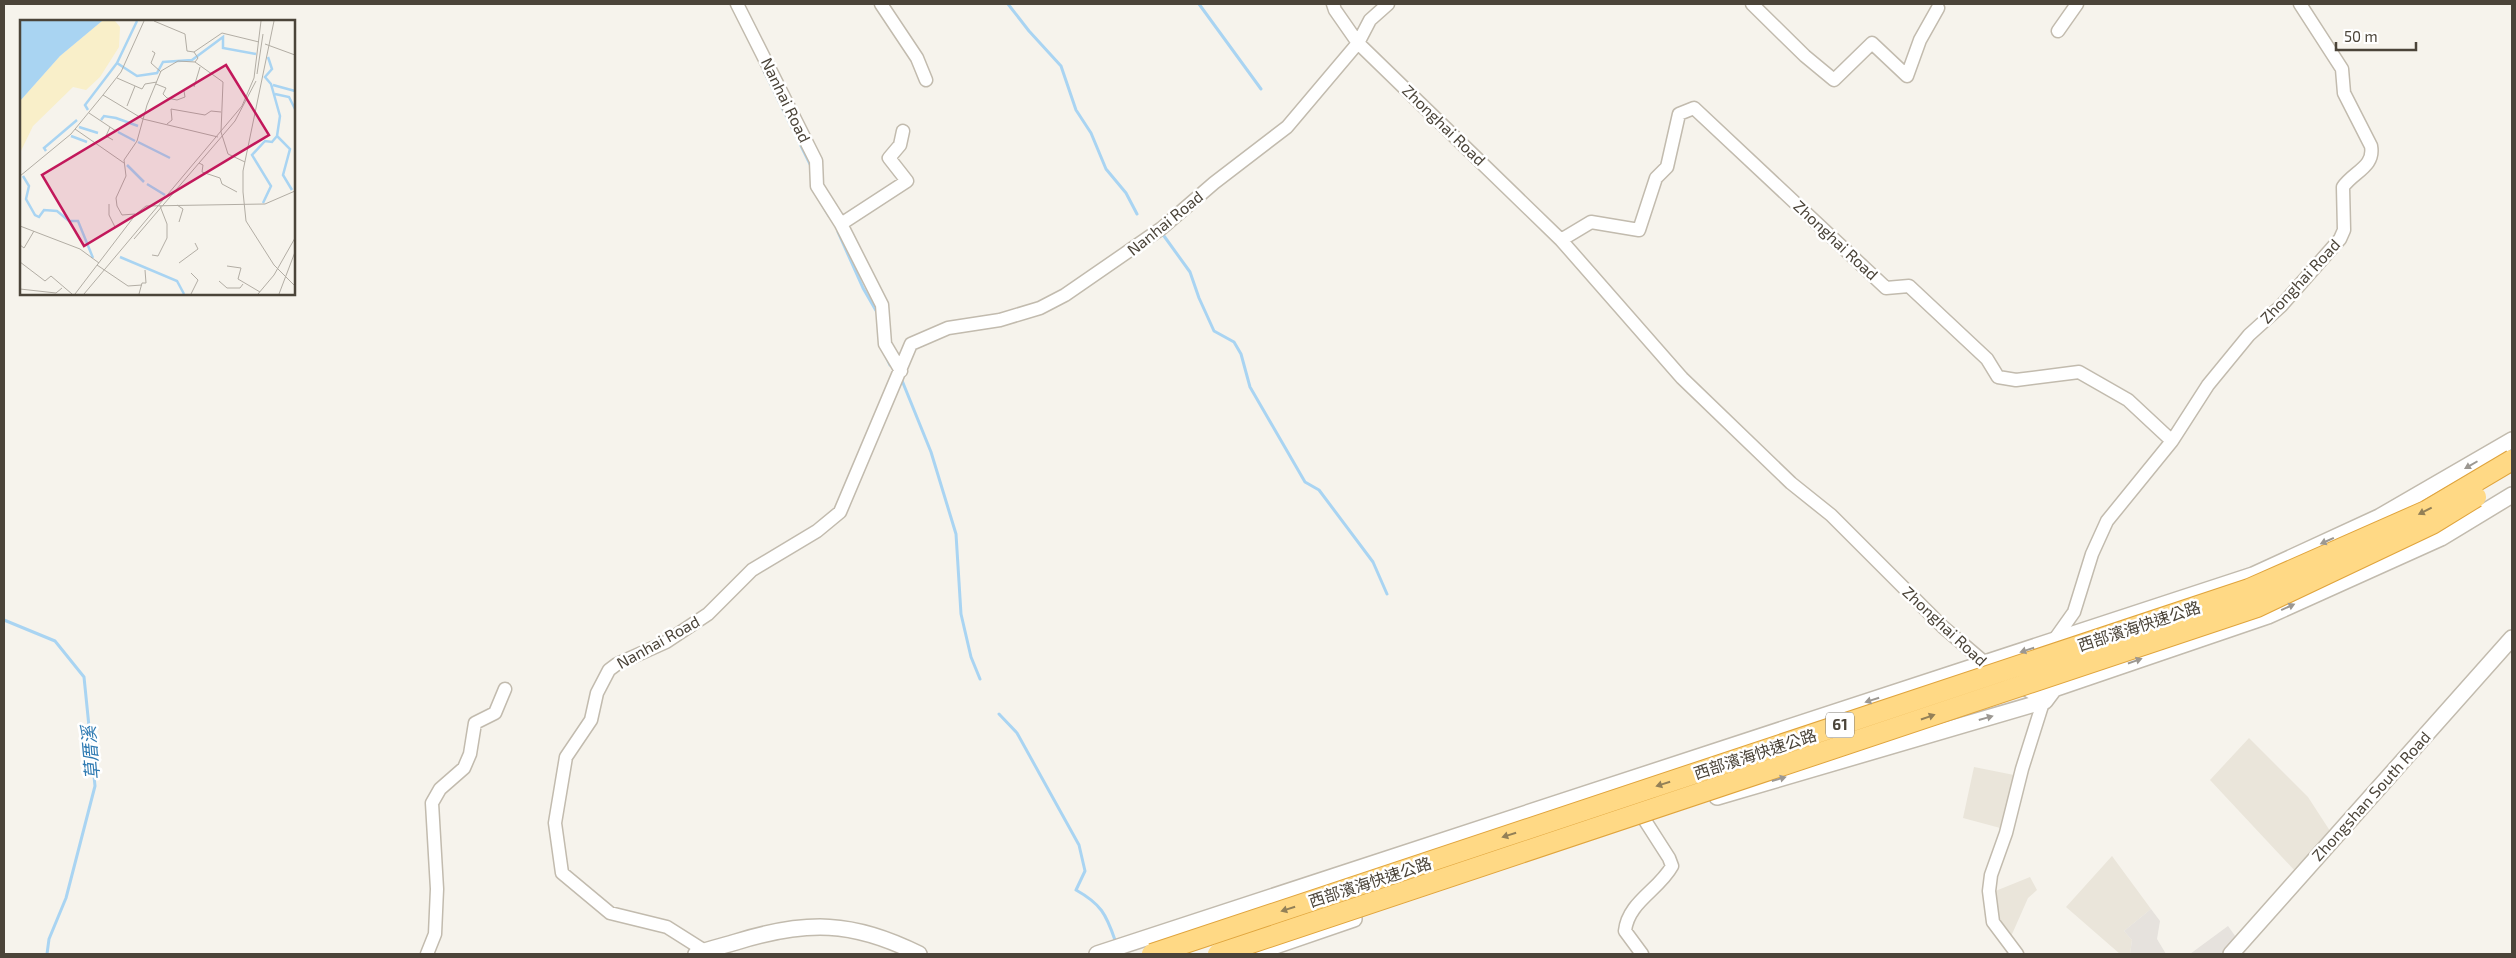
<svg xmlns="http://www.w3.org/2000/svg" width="2516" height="958" viewBox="0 0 2516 958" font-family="'Exo 2','Noto Sans TC',sans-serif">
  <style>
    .residential { fill: #eae5da }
    .industrial { fill: #e6e2dd }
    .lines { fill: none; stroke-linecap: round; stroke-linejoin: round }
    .stream { stroke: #a9d4f2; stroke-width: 3 }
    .minor-casing { stroke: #c2bbae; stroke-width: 15 }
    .tertiary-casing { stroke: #c2bbae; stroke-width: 18 }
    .minor { stroke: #fff; stroke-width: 12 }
    .tertiary { stroke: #fff; stroke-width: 15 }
    .trunk-bridge-casing { stroke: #e0a43c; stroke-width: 22; stroke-linecap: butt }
    .trunk-bridge { stroke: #ffd985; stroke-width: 20 }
    .oneway { fill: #9c9892 }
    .oneway2 { fill: #938057 }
    .labels { text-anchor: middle; stroke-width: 5; stroke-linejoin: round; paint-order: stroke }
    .shield { fill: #fff; stroke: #817c74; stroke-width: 1 }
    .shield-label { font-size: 15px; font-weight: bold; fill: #4b4439 }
    .street-label { font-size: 16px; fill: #4b4439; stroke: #fff }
    .water-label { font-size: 18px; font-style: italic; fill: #2e7ab2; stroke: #fff }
    .inset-river { fill: none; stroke: #a9d4f2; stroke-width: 2.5 }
    .inset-road { fill: none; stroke: #b2ada4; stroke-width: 1 }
    .view { fill: #c2185b; fill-opacity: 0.15; stroke: #c2185b; stroke-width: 2.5 }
    .inset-edge { fill: none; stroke: #4b4439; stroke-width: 2.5 }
  </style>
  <rect width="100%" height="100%" fill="#f6f3ec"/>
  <path class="residential" d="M 2249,738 L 2308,797 L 2332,834 L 2297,873 L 2210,780 Z
    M 1974,767 L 2014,775 L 2004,829 L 1963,818 Z
    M 2112,856 L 2151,909 L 2124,931 L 2132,940 L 2130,954 L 2120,954 L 2066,907 Z
    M 2030,877 L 2037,890 L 2028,898 L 2009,941 L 2000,928 L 1993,892 Z"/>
  <path class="industrial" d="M 2151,909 L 2160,921 L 2157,939 L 2166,954 L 2130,954 L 2132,940 L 2124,931 Z
    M 2228,926 L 2238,940 L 2225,954 L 2190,954 Z"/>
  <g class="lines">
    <path class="stream" d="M 1008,4 L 1029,31 L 1061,66 L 1076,110 L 1091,133 L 1106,169 L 1126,193 L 1137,214
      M 1199,4 L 1261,89
      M 764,71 L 811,166
      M 817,196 L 829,216
      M 838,232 L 863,288 L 878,314
      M 1164,236 L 1190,272 L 1199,298 L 1214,331 L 1234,342 L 1241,354 L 1250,387 L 1305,482 L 1319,490 L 1373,562 L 1387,594
      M 884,352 L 890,365
      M 901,378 L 931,452 L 956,534 L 961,614 L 971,657 L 980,679
      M 4,620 L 55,641 L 84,677 L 95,786 L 66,898 L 49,939 L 47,954
      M 999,714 L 1017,733 L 1079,845 L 1085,871 L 1076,890 C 1101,904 1106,914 1115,940"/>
    <defs>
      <path id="minor" d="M 737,4 L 816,161 L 817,186 L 841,224 L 882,305 L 885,344 L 901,371
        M 881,4 L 917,58 L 926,80
        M 1333,4 L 1335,10 L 1358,43 L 1561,240 L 1682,378 L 1791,483 L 1831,515 L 1943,627 L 1991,668
        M 1752,4 L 1805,56 L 1834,80 L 1872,43 L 1907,76 L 1920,40 L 1938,8
        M 2058,31 L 2077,4
        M 841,224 L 907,181 L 889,158 L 900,145 L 903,131
        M 1561,240 L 1591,222 L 1639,230 L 1656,178 L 1667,167 L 1679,114 L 1694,108 L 1886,288 L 1909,286 L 1987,359 L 1998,377 L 2016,380 L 2079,372 L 2128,400 L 2172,441
        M 2052,643 L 2074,612 L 2092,554 L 2107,521 L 2172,441 L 2208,385 L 2249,335 L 2281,306 L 2340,239 L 2344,230 L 2343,187 C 2353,172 2375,167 2371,146 L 2344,93 L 2342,69 L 2300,4
        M 2017,684 L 2045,701
        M 705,951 L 667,927 L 610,913 L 562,873 L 555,823 L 566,757 L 591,720 L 597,693 L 609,670 L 617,664 L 666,642 L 708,614 L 752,570 L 817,531 L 840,512 L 911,344 L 948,328 L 1000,320 L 1040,308 L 1065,295 L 1162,228 L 1214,183 L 1287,127 L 1358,43 L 1370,20 L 1388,4
        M 427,954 L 435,934 L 437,889 L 432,803 L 440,789 L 464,768 L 470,754 L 475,723 L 495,713 L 505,689
        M 1642,954 L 1625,931 C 1628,902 1659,890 1672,866 L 1669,858 L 1644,819
        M 2017,954 L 1993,922 L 1989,891 L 1991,875 L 2006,833 L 2022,769 L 2046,693"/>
      <path id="tertiary" d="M 1717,797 L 2045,701 L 2054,689 L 2268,616 L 2441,538 L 2512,495
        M 696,954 C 709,949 723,946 736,942 C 807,920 853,921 919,954
        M 1097,954 L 2253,575 L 2379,517 L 2512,440
        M 1252,954 L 1354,919
        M 2231,954 L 2512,638"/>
    </defs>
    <use href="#minor" class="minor-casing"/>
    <use href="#tertiary" class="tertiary-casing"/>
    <use href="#minor" class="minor"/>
    <use href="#tertiary" class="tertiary"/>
    <defs>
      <path id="trunk-bridge" d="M 1152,954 L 2249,589 L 2426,511 L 2512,460
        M 1218,954 L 2257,607 L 2432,524 L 2476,497"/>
    </defs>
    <use href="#trunk-bridge" class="trunk-bridge-casing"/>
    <use href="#trunk-bridge" class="trunk-bridge"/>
  </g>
  <defs><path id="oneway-solid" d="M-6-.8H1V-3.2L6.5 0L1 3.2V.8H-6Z" transform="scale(1.25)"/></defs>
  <g class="oneway">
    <use href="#oneway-solid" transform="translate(2471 465) rotate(150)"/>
    <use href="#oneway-solid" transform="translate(2327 541) rotate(156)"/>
    <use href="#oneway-solid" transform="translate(2288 607) rotate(-24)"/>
    <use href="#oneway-solid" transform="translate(2027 650) rotate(162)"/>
    <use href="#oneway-solid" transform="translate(2135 661) rotate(-19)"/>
    <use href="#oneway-solid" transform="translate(1872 700) rotate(162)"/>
    <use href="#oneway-solid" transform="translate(1986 718) rotate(-16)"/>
    <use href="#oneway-solid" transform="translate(1779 779) rotate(-16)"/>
  </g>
  <g class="oneway2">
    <use href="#oneway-solid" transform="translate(2425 511) rotate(153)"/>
    <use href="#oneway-solid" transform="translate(1928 717) rotate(-19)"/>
    <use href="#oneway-solid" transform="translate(1663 784) rotate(162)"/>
    <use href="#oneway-solid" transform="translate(1509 835) rotate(162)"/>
    <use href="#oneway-solid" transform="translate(1288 909) rotate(162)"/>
  </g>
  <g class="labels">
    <rect class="shield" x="1826" y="712.5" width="28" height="25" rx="4"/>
    <g class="shield-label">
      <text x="1840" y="730">61</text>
    </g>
    <g class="street-label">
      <text transform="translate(786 100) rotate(64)" y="6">Nanhai Road</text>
      <text transform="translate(1444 125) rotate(44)" y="6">Zhonghai Road</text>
      <text transform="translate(1165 223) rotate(-39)" y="6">Nanhai Road</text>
      <text transform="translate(1836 240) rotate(43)" y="6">Zhonghai Road</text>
      <text transform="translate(2300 281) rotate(-47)" y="6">Zhonghai Road</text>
      <text transform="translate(1945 626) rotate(43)" y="6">Zhonghai Road</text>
      <text transform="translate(2139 626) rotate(-18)" y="6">西部濱海快速公路</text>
      <text transform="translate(658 642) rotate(-29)" y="6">Nanhai Road</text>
      <text transform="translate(1755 754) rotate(-18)" y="6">西部濱海快速公路</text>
      <text transform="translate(2371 796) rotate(-48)" y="6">Zhongshan South Road</text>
      <text transform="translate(1370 882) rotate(-18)" y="6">西部濱海快速公路</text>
    </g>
    <g class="water-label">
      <text transform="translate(91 753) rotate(-95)" y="6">草厝溪</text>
    </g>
  </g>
  <g transform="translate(20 20)">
    <rect width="275" height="275" fill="#f6f3ec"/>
    <path d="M 82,1 L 95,1 L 100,7 L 99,27 L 80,57 L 66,70 L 53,67 L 13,106 L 0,133 L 0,81 L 40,36 Z" fill="#f9efc9"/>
    <path d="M 0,1 L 82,1 L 40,36 L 0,81 Z" fill="#a9d4f2"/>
    <path class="inset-river" d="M 117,1 L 97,43 L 117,56 L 137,53 L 143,42 L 172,40 L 203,17 L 203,28 L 236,34M 248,37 L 252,49 L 245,57 L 251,64 L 260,96 L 257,116 L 270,129 L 263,155 L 272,170M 253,65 L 275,71M 255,74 L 269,77 L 275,89M 68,90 L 65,85 L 97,43M 81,100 L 84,96 L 96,98 L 118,106M 59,107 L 78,113M 98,112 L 115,121M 51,116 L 67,122M 118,122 L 150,138M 26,131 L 24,128 L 57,100M 107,145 L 124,162M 3,156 L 9,166 L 6,179 L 15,195 L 19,197 L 24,190 L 37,191 L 49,201 L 58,201 L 73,238M 127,164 L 145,175M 243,183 L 251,166 L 232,135 L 245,121 L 252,122 L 257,116M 100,237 L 157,261 L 164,274"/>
    <path class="inset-road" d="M 134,1 L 165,14 L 167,31 L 174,32M 254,1 L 223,151 L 223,172 L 226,201 L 254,245 L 275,266M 245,24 L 275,35M 132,31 L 135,33 L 131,43 L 141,52M 174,32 L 202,13 L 239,22M 175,42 L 203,62 L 201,112 L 208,134 L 225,142M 237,54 L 243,14M 97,58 L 122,69 L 125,64 L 137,62M 136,64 L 146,68 L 143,74 L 147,78 L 157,80 L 165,77 L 164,71M 174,67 L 180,47M 83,75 L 123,99 L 198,117M 107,86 L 115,66M 69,93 L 96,111M 147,104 L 152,100 L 151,89 L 185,95 L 191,91 L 201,92M 90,107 L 86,116 L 93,120M 55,109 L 104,143M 179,143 L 183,145 L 182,152 L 200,158 L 202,164 L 217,172M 0,156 L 51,114 L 83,75 L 101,52 L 124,1M 89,184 L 89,195 L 95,207M 157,185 L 163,189 L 159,202M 115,194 L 102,195 L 97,186 L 96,178 L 106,156 L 104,140 L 117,121 L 127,85 L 141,51 L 158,41 L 175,42 L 178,38 L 174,32M 0,206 L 60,229 L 79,243M 114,219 L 215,101 L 236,61M 0,225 L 4,228 L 14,211M 132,235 L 138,236 L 147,218 L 147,204 L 140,186M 0,242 L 25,261 L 31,256 L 52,274M 159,243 L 178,229 L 175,223M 77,245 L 108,266 L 122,265M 207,246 L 221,248 L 218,259 L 240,272M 171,253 L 178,260 L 171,274M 199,261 L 207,268 L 220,268 L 223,264M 0,269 L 36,273 L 42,268M 55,274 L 116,194 L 126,186 L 245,184 L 275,171M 64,274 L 222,86 L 234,58 L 241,1M 119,274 L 122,263 L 126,263 L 125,250M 238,274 L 254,255 L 275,218M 259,274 L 275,232"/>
    <path class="view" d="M 206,45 L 249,115 L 64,226 L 22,155 Z"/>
    <rect width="275" height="275" class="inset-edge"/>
  </g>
  <rect width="2516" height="958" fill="none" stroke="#4b4439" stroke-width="10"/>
  <path d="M2336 42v8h80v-8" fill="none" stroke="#4b4439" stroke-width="2.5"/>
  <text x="2344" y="42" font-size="15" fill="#4b4439" stroke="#ffffff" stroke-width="4" paint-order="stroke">50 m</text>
</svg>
